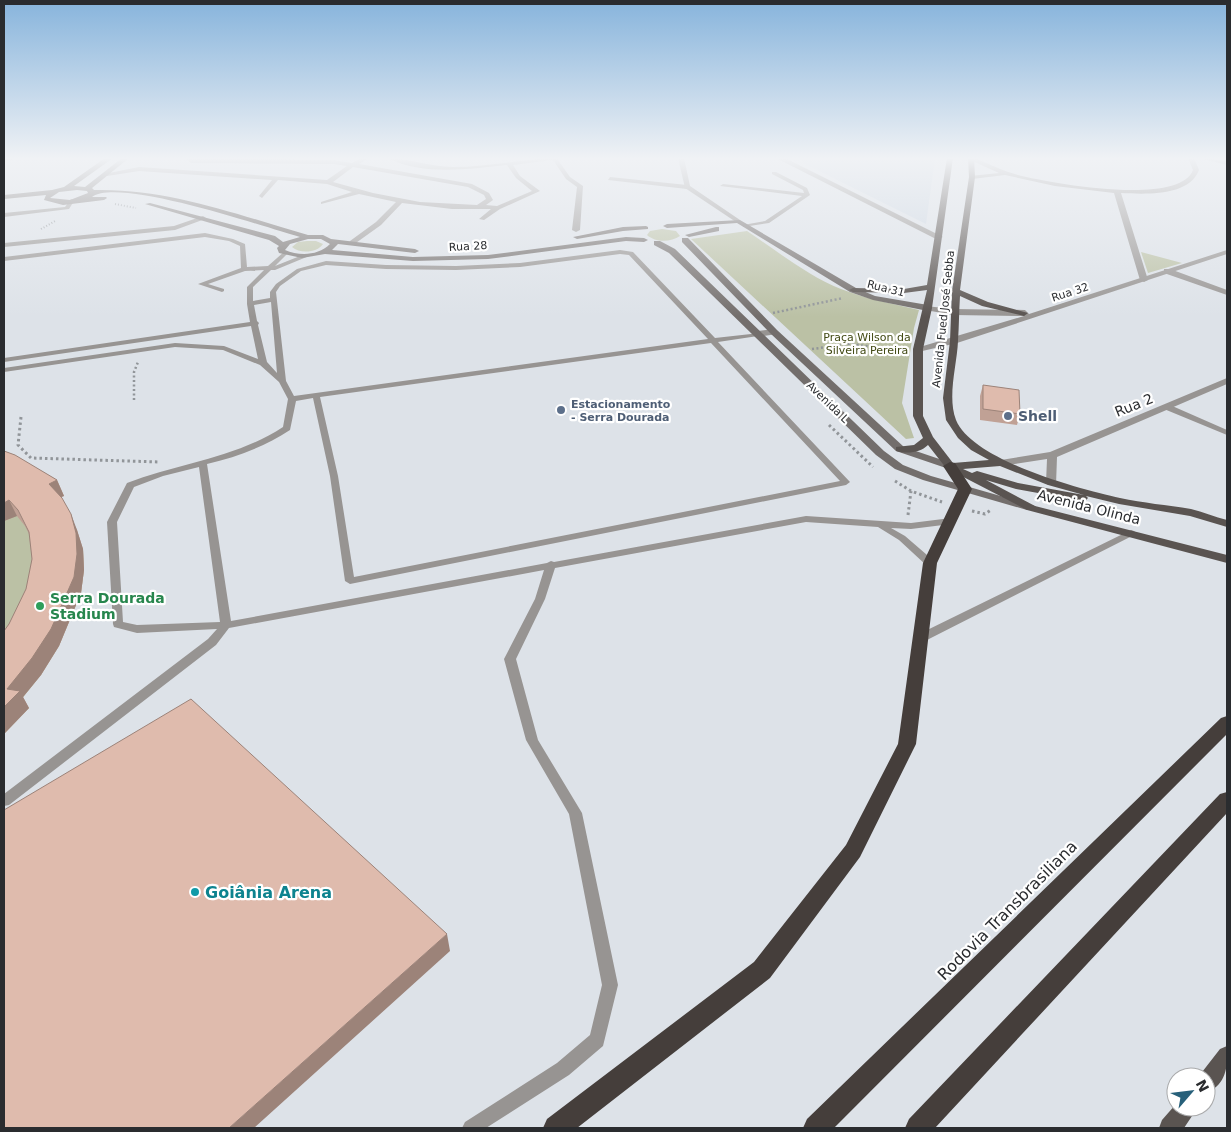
<svg xmlns="http://www.w3.org/2000/svg" width="1231" height="1132" viewBox="0 0 1231 1132" font-family="'DejaVu Sans',sans-serif">
  <style>
    .built { fill: #cdd7e2 }
    .green { fill: #bbc1a5 }
    .lines { fill: none; stroke-linecap: round; stroke-linejoin: round }
    .path-far2 { stroke: #919599; stroke-width: 2; stroke-dasharray: 1 2; stroke-linecap: butt }
    .path-far1 { stroke: #919599; stroke-width: 2.5; stroke-dasharray: 2 2.5; stroke-linecap: butt }
    .path { stroke: #919599; stroke-width: 3; stroke-dasharray: 2.5 3; stroke-linecap: butt }
    .service { fill: #979492; fill-rule: evenodd }
    .minor { fill: #979492; fill-rule: evenodd }
    .tertiary { fill: #979492; fill-rule: evenodd }
    .secondary { fill: #736e6c; fill-rule: evenodd }
    .primary { fill: #5a5451; fill-rule: evenodd }
    .motorway { fill: #453e3b; fill-rule: evenodd }
    .wall { fill: #c0a195 }
    .shaded-wall { fill: #9c8379 }
    .building { fill: #dfbbad; stroke: #9c8379 }
    .service-dot { fill: #5c6f8a; stroke: #fff; stroke-width: 2 }
    .leisure-dot { fill: #2e9e5b; stroke: #fff; stroke-width: 2 }
    .culture-dot { fill: #0f9aa8; stroke: #fff; stroke-width: 2 }
    .labels { text-anchor: middle; stroke-width: 4.5; stroke-linejoin: round; paint-order: stroke }
    .far-street-label { font-size: 11px; fill: #2a2c2f; stroke: #fff }
    .far-park-label { font-size: 11px; fill: #424a14; stroke: #fff }
    .far-service-label { font-size: 11px; font-weight: bold; fill: #4e5e75; stroke: #fff; text-anchor: start }
    .street-label { font-size: 14px; fill: #2a2c2f; stroke: #fff }
    .service-label { font-size: 14px; font-weight: bold; fill: #4e5e75; stroke: #fff; text-anchor: start }
    .leisure-label { font-size: 14px; font-weight: bold; fill: #27864d; stroke: #fff; text-anchor: start }
    .near-culture-label { font-size: 16px; font-weight: bold; fill: #0d838f; stroke: #fff; text-anchor: start }
    .near-street-label { font-size: 16px; fill: #2a2c2f; stroke: #fff }
  </style>
  <rect width="100%" height="100%" fill="#dde2e8"/>
  <path class="built" d="M 805,158 L 935,158 L 926,224 L 803,163 Z"/>
  <path class="green" d="M 662,229 L 676,231 L 680,236 C 671,242 656,243 647,235 L 650,231 Z
    M 747,231 C 777,251 808,276 841,289 C 867,299 893,304 919,310 L 914,328 L 902,403 L 914,438 L 906,439 L 691,239 Z
    M 307,241 L 316,241 L 323,244 C 317,253 300,254 292,247 L 298,242 Z
    M 1141,252 L 1182,263 L 1148,273 Z
    M 4,463 L 55,499 L 83,549 L 84,570 L 81,593 L 59,646 L 41,675 L 16,706 L 29,708 L 4,734 Z"/>
  <g class="lines">
    <path class="path-far2" d="M 115,204 L 136,208
      M 41,229 L 55,221"/>
    <path class="path-far1" d="M 773,313 L 843,298
      M 812,349 L 850,344 L 905,351
      M 134,400 L 134,372 L 138,362"/>
    <path class="path" d="M 21,417 L 18,445 L 31,458 L 159,462
      M 829,425 L 873,467
      M 895,481 L 911,491 L 942,502
      M 972,511 L 985,514 L 991,510
      M 908,515 L 911,491"/>
    <path class="service" d="M 772,172 L 776,172 L 807,188 L 810,195 L 769,223 L 743,227 L 743,225 L 765,221 L 802,196 L 720,186 L 723,184 L 804,193 L 803,190 L 772,174 Z
      M 71,199 L 74,201 L 69,209 L 4,217 L 4,213 L 65,207 Z
      M 203,216 L 206,218 L 205,219 L 175,230 L 4,247 L 4,243 L 174,226 Z
      M 205,233 L 233,239 L 245,244 L 247,267 L 268,266 L 285,251 L 288,253 L 275,266 L 305,254 L 309,254 L 309,256 L 275,270 L 271,270 L 253,287 L 253,301 L 270,298 L 270,292 L 276,284 L 297,269 L 326,261 L 386,265 L 456,266 L 520,263 L 620,250 L 633,252 L 715,338 L 760,333 L 760,335 L 758,336 L 718,342 L 850,482 L 846,485 L 350,584 L 345,581 L 330,476 L 313,398 L 296,401 L 290,430 C 264,447 237,457 207,464 L 231,621 L 547,563 L 551,561 L 554,562 L 806,516 L 911,523 L 951,518 L 956,521 L 951,524 L 911,529 L 891,528 L 905,536 L 934,561 L 935,563 L 930,566 L 926,565 L 899,540 L 878,527 L 806,522 L 555,568 L 545,599 L 516,659 L 538,740 L 582,813 L 618,985 L 603,1046 L 569,1075 L 486,1128 L 462,1128 L 465,1122 L 557,1063 L 590,1035 L 602,985 L 569,814 L 526,740 L 504,659 L 535,599 L 544,570 L 229,628 L 216,645 L 9,805 L 4,806 L 4,794 L 208,639 L 217,629 L 137,633 L 114,627 L 113,624 L 107,522 L 127,483 C 179,463 236,458 283,427 L 288,399 L 279,382 L 260,365 L 223,350 L 175,347 L 4,372 L 4,368 L 175,343 L 224,346 L 258,359 L 251,326 L 4,362 L 4,358 L 250,322 L 247,304 L 247,287 L 264,270 L 245,271 L 208,284 L 224,289 L 224,291 L 222,292 L 198,284 L 241,268 L 240,246 L 229,241 L 205,237 L 4,261 L 4,257 ZM 620,254 L 629,255 L 708,339 L 294,396 L 286,381 L 276,292 L 280,286 L 301,271 L 326,265 L 386,269 L 456,270 L 520,267 ZM 271,302 L 277,373 L 267,362 L 258,325 L 259,323 L 257,321 L 254,305 ZM 711,343 L 840,481 L 354,577 L 338,476 L 320,397 ZM 199,467 L 220,622 L 137,625 L 123,622 L 117,522 L 134,487 L 163,476 Z
      M 1164,405 L 1170,405 L 1227,430 L 1227,435 L 1164,409 Z
      M 1131,530 L 1134,531 L 1136,533 L 1134,535 L 925,641 L 917,641 L 916,638 L 917,635 Z"/>
    <path class="minor" d="M 4,158 L 19,158 L 4,162 Z
      M 185,158 L 334,160 L 352,163 L 361,158 L 370,158 L 359,164 L 472,184 L 489,193 L 493,200 L 486,205 L 497,206 L 532,191 L 516,178 L 507,165 C 467,169 425,176 387,158 C 409,158 430,167 453,167 C 489,167 525,158 562,158 L 558,160 L 570,177 L 583,186 L 580,230 L 576,232 L 572,230 L 577,187 L 566,179 L 553,160 L 513,165 L 520,176 L 540,191 L 500,209 L 484,220 L 479,219 L 491,209 L 452,209 L 402,203 L 381,225 L 353,245 L 349,243 L 350,241 L 376,222 L 396,202 L 359,194 L 321,204 L 321,202 L 352,192 L 327,184 L 278,180 L 262,198 L 259,196 L 272,180 L 139,171 L 107,176 L 104,174 L 139,167 L 327,180 L 347,166 L 334,164 L 191,163 ZM 353,167 L 468,187 L 484,195 L 486,199 L 477,205 L 420,202 L 373,193 L 333,182 Z
      M 776,158 L 785,158 L 943,237 L 936,239 Z
      M 975,158 C 989,164 1003,171 1018,175 C 1049,183 1179,207 1193,170 L 1188,158 L 1194,158 L 1199,170 C 1189,197 1144,194 1121,193 L 1148,280 L 1144,282 L 1140,280 L 1114,193 L 1055,186 L 1005,175 L 972,179 L 970,176 L 999,173 L 968,159 Z
      M 1202,158 L 1227,161 L 1227,165 L 1203,159 Z
      M 610,177 L 687,185 L 690,187 L 687,189 L 608,180 Z
      M 1164,269 L 1170,269 L 1227,290 L 1227,295 L 1164,273 Z
      M 774,329 L 778,332 L 777,334 L 758,337 L 754,334 L 758,331 Z
      M 1227,378 L 1227,384 L 1057,457 L 1056,485 L 1048,485 L 1046,483 L 1047,459 L 1001,466 L 996,463 L 1001,460 L 1050,452 Z"/>
    <path class="tertiary" d="M 678,158 L 684,158 L 690,186 L 740,220 L 740,222 L 736,222 L 685,188 Z
      M 1227,250 L 1227,254 L 957,343 L 918,352 L 913,349 L 1024,316 L 954,315 L 925,310 L 925,306 L 954,309 L 1025,310 L 1029,314 Z"/>
    <path class="secondary" d="M 105,158 L 113,158 L 74,186 L 85,187 L 122,158 L 129,158 L 92,188 L 94,190 C 168,188 238,215 308,235 L 323,235 L 331,239 L 415,249 L 419,251 L 415,253 L 338,244 L 332,250 L 413,257 L 488,255 L 626,237 L 644,238 L 648,240 L 644,242 L 626,241 L 488,259 L 413,261 L 325,254 L 302,258 L 279,253 L 277,248 L 279,246 L 269,240 L 145,204 L 150,203 L 275,236 L 283,242 L 300,237 C 264,227 119,177 92,197 L 106,197 L 107,198 L 104,200 L 63,205 L 44,200 L 46,195 L 4,199 L 4,195 L 52,190 L 64,187 ZM 77,190 L 87,191 L 88,193 L 70,200 L 50,198 L 59,192 ZM 308,239 L 321,239 L 330,244 C 318,256 299,256 285,250 L 290,244 Z
      M 740,220 L 856,288 L 875,296 L 928,305 L 932,308 L 928,311 L 873,300 L 850,292 L 737,223 L 667,228 L 663,226 L 667,224 Z
      M 646,226 L 648,227 L 648,229 L 623,231 L 577,239 L 573,237 L 623,227 Z
      M 716,227 L 719,227 L 719,231 L 689,237 L 685,235 Z
      M 682,238 L 688,238 L 777,330 L 904,447 L 954,464 L 955,466 L 954,468 L 946,468 L 896,451 L 771,334 L 682,242 Z
      M 654,241 L 660,241 L 675,249 L 884,451 L 903,465 L 931,476 L 1035,506 L 1037,508 L 1035,510 L 1027,510 L 923,480 L 895,469 L 876,455 L 669,253 L 654,245 Z"/>
    <path class="primary" d="M 947,158 L 953,158 L 932,308 L 923,349 L 923,416 L 933,437 L 953,463 L 989,460 L 971,450 L 958,438 L 946,420 L 943,398 L 950,341 L 952,291 L 969,177 L 968,158 L 974,158 L 975,177 L 960,290 L 988,302 L 1028,313 L 1024,316 L 982,306 L 960,296 C 959,311 959,326 958,341 C 957,365 947,397 956,420 C 973,461 1080,489 1120,498 C 1143,503 1167,505 1191,509 C 1203,512 1215,517 1227,520 L 1227,527 L 1190,516 L 1119,504 L 1086,496 L 1088,498 L 1086,500 L 1082,501 L 1016,489 L 986,480 L 1035,506 L 1227,555 L 1227,563 L 1027,510 L 946,468 L 928,445 C 920,453 907,454 896,451 L 896,447 L 914,445 L 923,438 L 913,416 L 913,349 L 927,290 L 904,293 L 853,292 L 849,290 L 853,288 L 904,289 L 927,285 ZM 1000,466 L 1048,485 L 1084,495 L 1018,483 L 977,471 L 972,473 L 963,469 Z
      M 1227,1046 C 1228,1065 1227,1085 1206,1093 L 1206,1077 L 1199,1076 L 1220,1049 Z
      M 1176,1104 L 1176,1107 L 1198,1107 L 1184,1128 L 1159,1128 L 1162,1120 Z"/>
    <path class="motorway" d="M 950,462 L 955,463 L 972,489 L 937,563 L 916,744 L 860,857 L 770,978 L 577,1128 L 543,1128 L 547,1119 L 754,962 L 846,845 L 898,744 L 923,563 L 958,489 L 943,466 Z
      M 1227,716 L 1227,734 L 834,1128 L 803,1128 L 807,1119 L 1221,718 Z
      M 1227,792 L 1227,813 L 935,1128 L 905,1128 L 909,1119 L 1220,794 Z"/>
  </g>
  <path class="wall" d="M 983,385 L 1020,414 L 1017,425 L 980,420 L 980,396 Z
    M 4,451 L 57,480 L 64,496 L 61,497 L 77,530 L 83,549 L 84,570 L 81,593 L 59,646 L 41,675 L 23,697 L 29,708 L 4,734 L 4,631 L 9,624 L 26,589 L 32,559 L 29,534 L 25,526 L 17,516 L 4,521 Z"/>
  <path class="shaded-wall" d="M 57,480 L 64,496 L 56,499 L 49,484 Z
    M 9,500 L 17,516 L 4,521 L 4,503 Z
    M 71,514 L 77,530 L 83,549 L 84,570 L 81,593 L 59,646 L 41,675 L 23,697 L 29,708 L 4,734 L 4,707 L 7,689 Z
    M 447,934 L 450,951 L 254,1128 L 229,1128 Z"/>
  <path class="building" d="M 983,385 L 1019,390 L 1020,414 L 983,409 Z
    M 4,451 L 15,455 L 57,480 L 49,484 L 62,498 L 71,514 L 76,533 L 77,554 L 74,577 L 51,629 L 32,658 L 7,689 L 20,691 L 4,707 L 4,631 L 9,624 L 26,589 L 32,559 L 29,532 L 18,510 L 9,500 L 4,503 Z
    M 191,699 L 447,934 L 229,1128 L 4,1128 L 4,810 Z"/>
  <linearGradient id="sky" x2="0" y2="1"><stop stop-color="#87b4dc"/><stop offset="0.5" stop-color="#f0f2f5"/><stop offset="1" stop-color="#f0f2f5" stop-opacity="0"/></linearGradient>
  <rect width="1231" height="317" fill="url(#sky)"/>
  <g class="service-dot">
    <circle cx="561" cy="410" r="5"/>
    <circle cx="1008" cy="416" r="5"/>
  </g>
  <circle class="leisure-dot" cx="40" cy="606" r="5"/>
  <circle class="culture-dot" cx="195" cy="892" r="5"/>
  <g class="labels">
    <g class="far-street-label">
      <text transform="translate(468 246) rotate(-3)" y="4">Rua 28</text>
      <text transform="translate(886 288) rotate(14)" y="4">Rua 31</text>
      <text transform="translate(1070 292) rotate(-18)" y="4">Rua 32</text>
      <text transform="translate(943 319) rotate(-84)" y="4">Avenida Fued José Sebba</text>
      <text transform="translate(828 402) rotate(44)" y="4">Avenida L</text>
    </g>
    <g class="far-park-label">
      <text x="867" y="341">Praça Wilson da<tspan x="867" dy="13">Silveira Pereira</tspan></text>
    </g>
    <g class="far-service-label">
      <text x="571" y="408">Estacionamento<tspan x="571" dy="13">- Serra Dourada</tspan></text>
    </g>
    <g class="street-label">
      <text transform="translate(1134 405) rotate(-22)" y="5">Rua 2</text>
      <text transform="translate(1089 507) rotate(14)" y="5">Avenida Olinda</text>
    </g>
    <g class="service-label">
      <text x="1018" y="421">Shell</text>
    </g>
    <g class="leisure-label">
      <text x="50" y="603">Serra Dourada<tspan x="50" dy="16">Stadium</tspan></text>
    </g>
    <g class="near-culture-label">
      <text x="205" y="898">Goiânia Arena</text>
    </g>
    <g class="near-street-label">
      <text transform="translate(1007 910) rotate(-45)" y="6">Rodovia Transbrasiliana</text>
    </g>
  </g>
  <rect width="1231" height="1132" fill="none" stroke="#2a2c2f" stroke-width="10"/>
  <g transform="translate(1191 1092) rotate(62)"><circle r="24" fill="#ffffff" stroke="#aaabac"/>
  <path d="M0-4L9 19L0 12L-9 19Z" fill="#27607a"/>
  <text y="-8" font-size="14" font-weight="bold" text-anchor="middle" fill="#2a2c2f">N</text>
  </g>
</svg>
